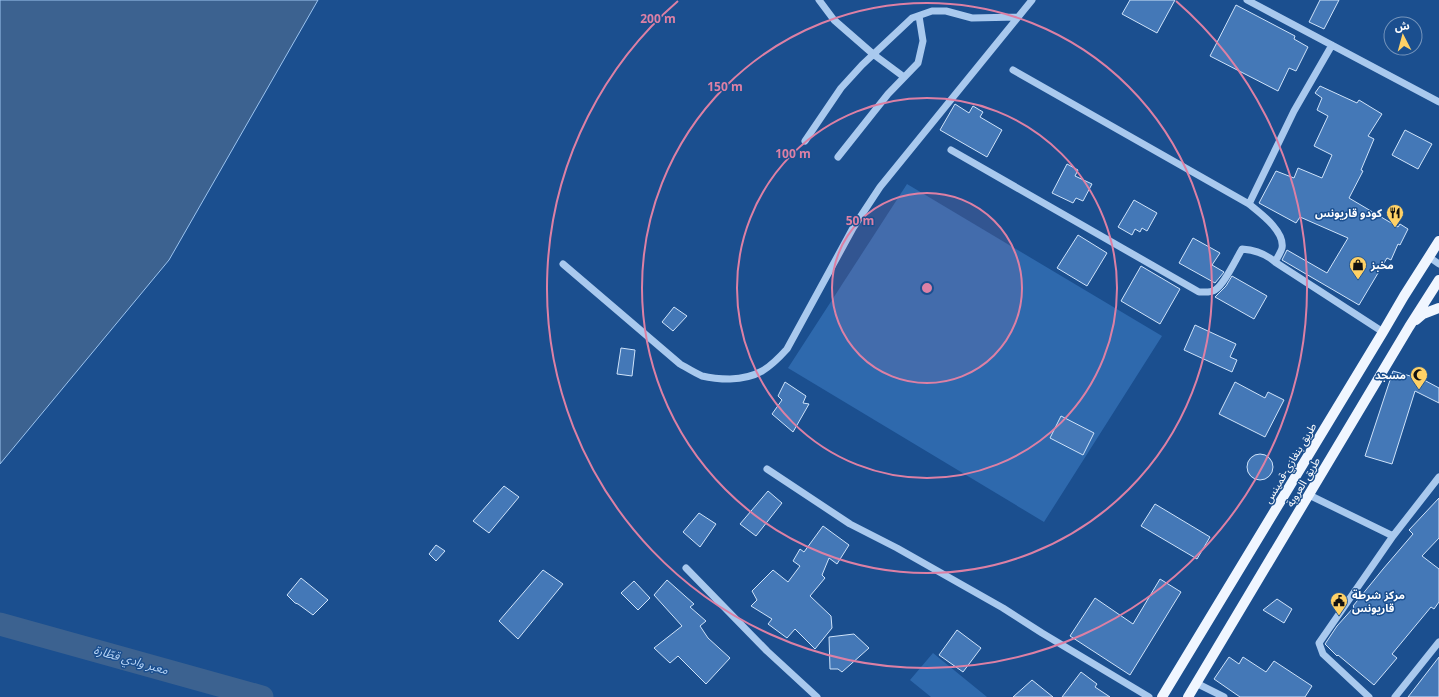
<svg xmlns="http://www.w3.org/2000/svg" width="1439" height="697" viewBox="0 0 1439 697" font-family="'Open Sans','Noto Sans Arabic',sans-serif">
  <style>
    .green { fill: #2e69ad }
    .water { fill: #3c6290; stroke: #9cc4f0 }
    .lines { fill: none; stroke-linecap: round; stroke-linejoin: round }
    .river { stroke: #3c6290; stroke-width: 23 }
    .building { fill: #4478b7; stroke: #cfe3fa }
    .minor { stroke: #a9c9ee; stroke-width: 7 }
    .major { stroke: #f0f6ff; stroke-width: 10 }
    .ring { fill: none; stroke: #dd80a5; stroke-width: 2 }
    .labels { text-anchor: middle; stroke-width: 3; stroke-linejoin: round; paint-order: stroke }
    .poi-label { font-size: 11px; font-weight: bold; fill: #fff; stroke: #1b4f8f; text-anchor: end }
    .street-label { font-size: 11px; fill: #fff; stroke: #1b4f8f }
    .water-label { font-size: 12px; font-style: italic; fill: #b5d3f5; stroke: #1b4f8f }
    .centre { fill: #dd80a5; stroke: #1b4f8f; stroke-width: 2 }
    .ring-label { font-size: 12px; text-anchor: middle; font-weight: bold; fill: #dd80a5; stroke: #1b4f8f; stroke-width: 3; stroke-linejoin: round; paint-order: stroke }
  </style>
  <rect width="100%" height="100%" fill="#1b4f8f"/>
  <path class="green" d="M 907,184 L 1162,336 L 1044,522 L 788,368 Z
    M 933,653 L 987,697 L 931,697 L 910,680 Z"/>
  <path class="water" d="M 0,0 L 318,0 L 169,260 L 0,464 Z"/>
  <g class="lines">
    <path class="river" d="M 0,624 L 262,697"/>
  </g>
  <path class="building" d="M 1130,0 L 1175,0 L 1157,33 L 1122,14 Z
    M 1320,0 L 1339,0 L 1324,29 L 1309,22 Z
    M 1236,5 L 1295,36 L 1294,39 L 1308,47 L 1296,71 L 1289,68 L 1278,91 L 1210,56 Z
    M 1320,86 L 1357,103 L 1359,100 L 1382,114 L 1368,136 L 1374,139 L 1361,170 L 1363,171 L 1349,198 L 1398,227 L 1400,224 L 1408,229 L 1400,245 L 1398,244 L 1391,260 L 1387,258 L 1359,305 L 1282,260 L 1287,250 L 1327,273 L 1348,238 L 1300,217 L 1296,223 L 1259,203 L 1276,171 L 1294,178 L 1298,168 L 1322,178 L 1332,155 L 1314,146 L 1328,116 L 1317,110 L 1322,98 L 1315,93 Z
    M 955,104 L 969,113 L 973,106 L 983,112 L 980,117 L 1002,130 L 987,157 L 940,130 Z
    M 1405,130 L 1432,144 L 1418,169 L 1392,155 Z
    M 1067,164 L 1078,170 L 1075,176 L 1092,184 L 1083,201 L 1076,198 L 1073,203 L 1052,193 Z
    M 1134,200 L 1157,213 L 1147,231 L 1142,228 L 1140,232 L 1135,229 L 1132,235 L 1118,227 Z
    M 1078,235 L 1107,253 L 1087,286 L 1057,268 Z
    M 1193,238 L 1220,253 L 1212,265 L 1224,272 L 1215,283 L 1179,263 Z
    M 1141,266 L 1180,289 L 1160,324 L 1121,301 Z
    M 1232,276 L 1267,296 L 1254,319 L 1215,297 L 1226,286 Z
    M 674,307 L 687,316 L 673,331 L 662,322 Z
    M 1195,325 L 1236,344 L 1230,357 L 1237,360 L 1232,372 L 1184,350 Z
    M 621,348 L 635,350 L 632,376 L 617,374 Z
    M 1393,371 L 1424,380 L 1439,388 L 1439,403 L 1415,391 L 1392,464 L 1365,456 Z
    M 785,382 L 806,396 L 803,403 L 809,404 L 793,432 L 772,414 L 782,400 L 778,396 Z
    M 1235,382 L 1265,398 L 1268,392 L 1284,400 L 1265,437 L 1219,414 Z
    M 1061,416 L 1094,433 L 1083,455 L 1050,438 Z
    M1247 467a13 13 0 1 1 26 0a13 13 0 1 1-26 0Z
    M 504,486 L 519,497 L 489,533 L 473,521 Z
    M 768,491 L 782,503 L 756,536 L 740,524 Z
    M 1439,498 L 1439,538 L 1422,556 L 1439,569 L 1439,602 L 1434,609 L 1431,607 L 1392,654 L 1397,658 L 1374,685 L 1338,655 L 1337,656 L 1325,644 L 1337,626 L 1354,607 L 1353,606 L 1383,569 L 1413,534 L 1409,530 Z
    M 1155,504 L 1210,537 L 1197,559 L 1141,526 Z
    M 699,513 L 716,524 L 700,547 L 683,532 Z
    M 823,526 L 849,545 L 837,564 L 829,558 L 822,575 L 825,578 L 810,596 L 831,616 L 832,628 L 815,649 L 795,629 L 787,638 L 768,624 L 772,619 L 751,606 L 757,600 L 752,591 L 773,570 L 788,582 L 800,566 L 793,561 L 800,549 L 804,552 Z
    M 436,545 L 445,551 L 436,561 L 429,554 Z
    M 543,570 L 563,584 L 518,639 L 499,621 Z
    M 301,578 L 328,600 L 313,615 L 298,604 L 295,603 L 287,595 Z
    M 1160,579 L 1181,592 L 1130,675 L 1070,636 L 1095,598 L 1133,624 Z
    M 667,580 L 694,604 L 690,607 L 706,621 L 700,626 L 708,638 L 730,658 L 706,684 L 678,656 L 670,663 L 654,648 L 682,626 L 654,595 Z
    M 634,581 L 650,598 L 638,610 L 621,593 Z
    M 1277,599 L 1292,609 L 1284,623 L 1263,610 Z
    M 957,630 L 981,648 L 963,672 L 939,655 Z
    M 854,634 L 869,648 L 842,672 L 838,669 L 830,669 L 829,637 Z
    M 1229,657 L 1239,664 L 1243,657 L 1266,672 L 1274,661 L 1312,686 L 1305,697 L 1240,697 L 1214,679 Z
    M 1439,657 L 1439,697 L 1408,697 Z
    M 1081,672 L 1097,684 L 1095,687 L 1110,697 L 1062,697 Z
    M 1032,680 L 1053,697 L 1013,697 Z"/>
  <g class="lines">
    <path class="minor" d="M 819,0 L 834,20 L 873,54 L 904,77
      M 1247,0 L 1439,102
      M 1013,70 L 1249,204 C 1260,213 1285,231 1282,248 C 1281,252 1277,258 1275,262
      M 805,141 L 841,88 L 862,65 L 912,18 L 932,11 L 946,11 L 972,18 L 1018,17
      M 951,150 L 1199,292 C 1204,292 1211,293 1215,290 C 1224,285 1236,259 1242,249 C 1255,250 1265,253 1275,262 L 1383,332
      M 838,157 L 888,94 L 918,63 L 923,41 L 919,16
      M 1249,204 L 1294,111 L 1332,45
      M 1429,257 L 1439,264
      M 563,264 L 680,364 C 687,368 695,373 702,376 C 710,378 721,379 730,379 C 757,378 769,369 787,349 L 853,228 L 880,187 L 1032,0
      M 767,469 L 850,524 L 897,548 L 1003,608 L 1042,633 L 1149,697
      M 1309,495 L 1393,536
      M 686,568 L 767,651 L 817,697
      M 1196,683 L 1224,697
      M 1369,697 L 1323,654 L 1319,643 L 1393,536 L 1439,477
      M 1395,697 L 1439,642"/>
    <path class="major" d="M 1416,320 L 1423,314 L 1439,308
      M 1162,697 L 1383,332 L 1404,296 L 1439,241
      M 1188,697 L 1409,327 L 1439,280"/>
  </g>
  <circle cx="927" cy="288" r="95" fill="#dd80a5" fill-opacity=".12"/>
  <g class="ring">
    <circle cx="927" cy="288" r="95"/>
    <circle cx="927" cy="288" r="190"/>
    <circle cx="927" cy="288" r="285"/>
    <path d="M1176 1A380 380 0 1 1 678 1"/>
  </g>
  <defs>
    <symbol id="restaurant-pin" viewBox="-11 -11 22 30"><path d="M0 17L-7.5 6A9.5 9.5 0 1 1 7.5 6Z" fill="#ffd166" stroke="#1b4f8f"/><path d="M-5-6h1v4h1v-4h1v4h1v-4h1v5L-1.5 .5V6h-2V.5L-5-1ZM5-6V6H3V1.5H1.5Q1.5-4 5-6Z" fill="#111"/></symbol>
    <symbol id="shop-pin" viewBox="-11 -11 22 30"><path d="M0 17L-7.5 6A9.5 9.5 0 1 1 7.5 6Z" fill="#ffd166" stroke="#1b4f8f"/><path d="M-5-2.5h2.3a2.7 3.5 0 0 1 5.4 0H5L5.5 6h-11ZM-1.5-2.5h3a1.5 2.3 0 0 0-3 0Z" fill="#111"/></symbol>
    <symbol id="mosque-pin" viewBox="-11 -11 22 30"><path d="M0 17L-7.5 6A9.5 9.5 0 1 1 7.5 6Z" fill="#ffd166" stroke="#1b4f8f"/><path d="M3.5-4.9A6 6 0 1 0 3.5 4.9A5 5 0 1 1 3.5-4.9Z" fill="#111"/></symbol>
    <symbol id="civic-pin" viewBox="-11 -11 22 30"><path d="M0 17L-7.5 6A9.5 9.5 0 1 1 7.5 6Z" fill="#ffd166" stroke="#1b4f8f"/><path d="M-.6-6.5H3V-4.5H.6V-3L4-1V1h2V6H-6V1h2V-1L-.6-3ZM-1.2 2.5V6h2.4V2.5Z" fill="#111"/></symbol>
  </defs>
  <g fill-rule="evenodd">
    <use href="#restaurant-pin" x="1385" y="203" width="20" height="27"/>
    <use href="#shop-pin" x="1348" y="255" width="20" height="27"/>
    <use href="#mosque-pin" x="1409" y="365" width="20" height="27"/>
    <use href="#civic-pin" x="1329" y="591" width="20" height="27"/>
  </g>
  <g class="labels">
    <g class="poi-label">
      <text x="1382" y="217">كودو قاريونس</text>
      <text x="1371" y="269" text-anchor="start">مخبز</text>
      <text x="1406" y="379">مسجد</text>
      <text x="1352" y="599" text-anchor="start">مركز شرطة<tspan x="1352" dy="13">قاريونس</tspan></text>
    </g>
    <g class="street-label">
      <text transform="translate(1290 463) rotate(-59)" y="4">طريق بنغازي-قمينس</text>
      <text transform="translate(1303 482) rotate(-59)" y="4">طريق العروبة</text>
    </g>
    <g class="water-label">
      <text transform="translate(131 660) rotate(16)" y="4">معبر وادي قطّارة</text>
    </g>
  </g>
  <circle cx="927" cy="288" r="6" class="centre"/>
  <g class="ring-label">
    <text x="658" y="23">200 m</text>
    <text x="725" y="91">150 m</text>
    <text x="793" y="158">100 m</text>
    <text x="860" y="225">50 m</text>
  </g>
  <g transform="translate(1403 36) rotate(354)"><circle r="19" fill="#1b4f8f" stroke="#7695bc"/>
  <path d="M0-3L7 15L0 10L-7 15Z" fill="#ffd166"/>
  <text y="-6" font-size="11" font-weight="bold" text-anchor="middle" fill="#ffffff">ش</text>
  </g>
</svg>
